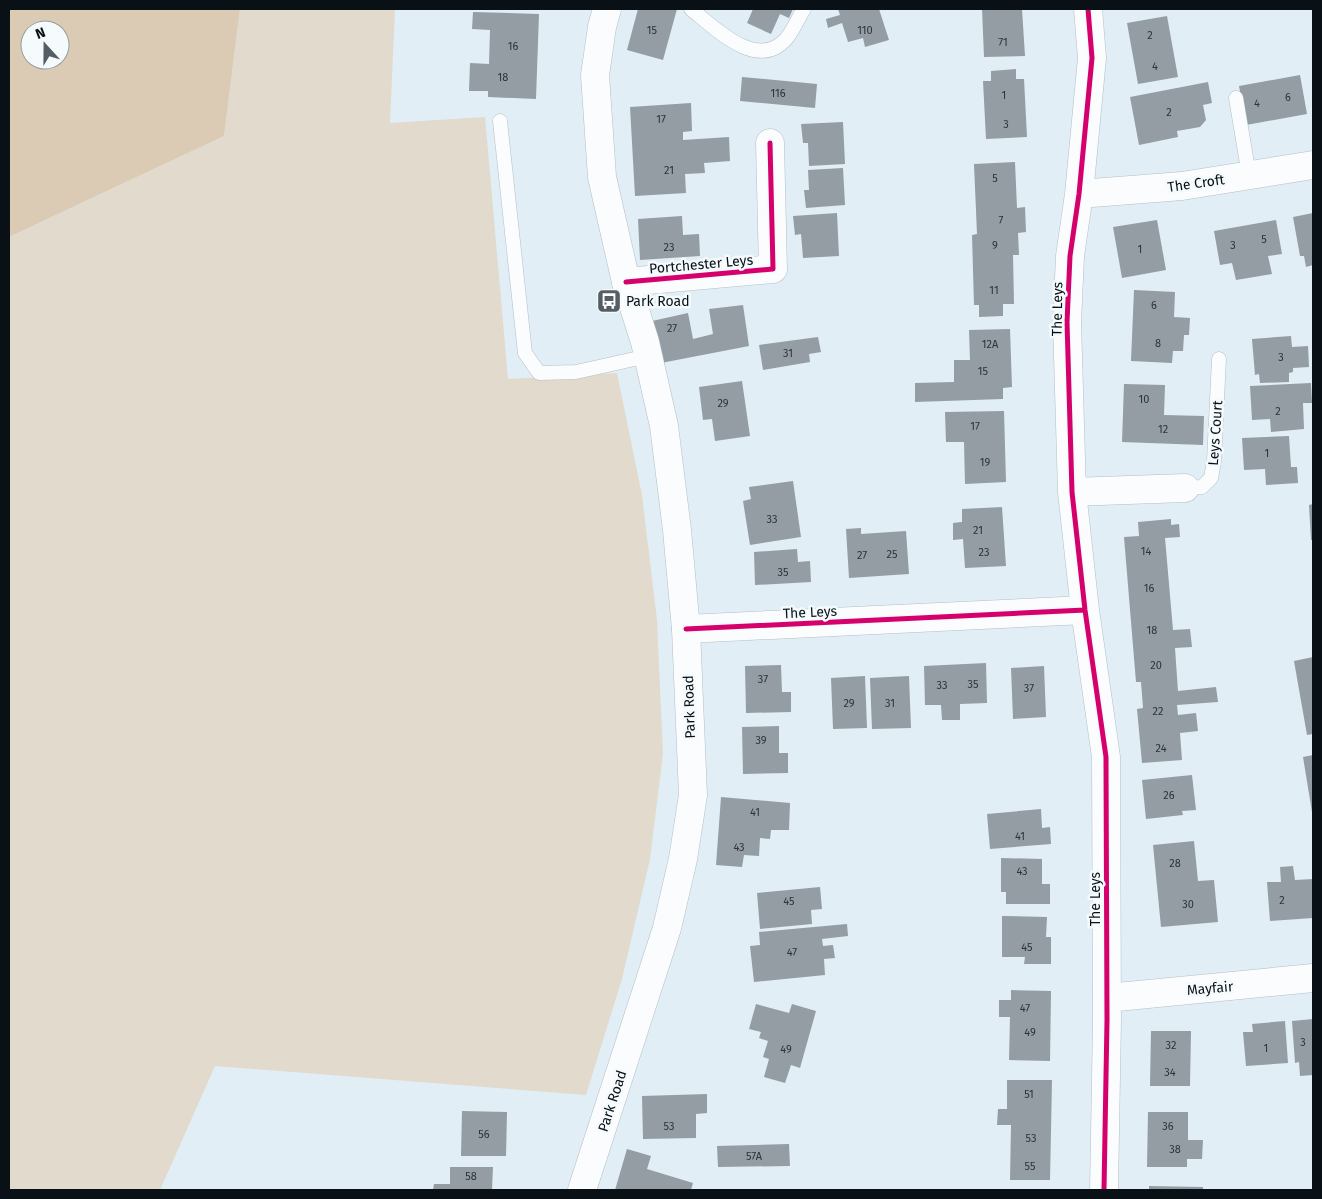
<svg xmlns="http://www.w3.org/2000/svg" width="1322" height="1199" viewBox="0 0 1322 1199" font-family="'Fira Sans',sans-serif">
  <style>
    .green { fill: #e2dacd }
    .forest { fill: #dbcbb5; fill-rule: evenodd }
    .building { fill: #939da3 }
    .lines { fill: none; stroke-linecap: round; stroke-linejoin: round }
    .lane-casing { stroke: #b4bfc5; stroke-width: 15 }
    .street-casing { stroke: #b4bfc5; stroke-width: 29 }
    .secondary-casing { stroke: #b4bfc5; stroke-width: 29 }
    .lane { stroke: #fafcfe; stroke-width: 14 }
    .street { stroke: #fafcfe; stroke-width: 28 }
    .secondary { stroke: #fafcfe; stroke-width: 28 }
    .cycleway-casing { stroke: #f5fafc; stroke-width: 8 }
    .cycleway { stroke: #d6006c; stroke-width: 5 }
    .labels { text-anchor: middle; stroke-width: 5; stroke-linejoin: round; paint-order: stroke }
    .number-label { font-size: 11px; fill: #2c3439 }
    .street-label { font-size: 14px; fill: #091116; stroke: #f5fafc }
    .poi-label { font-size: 14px; fill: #091116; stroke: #f5fafc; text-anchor: start }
  </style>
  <rect width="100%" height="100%" fill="#e1eef6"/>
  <path class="green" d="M 240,9 L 395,9 L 390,123 L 485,117 L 508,379 L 617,373 L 642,495 L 657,620 L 663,754 L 650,859 L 622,979 L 586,1095 L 215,1066 L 160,1190 L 9,1190 L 9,237 L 224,136 Z"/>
  <path class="forest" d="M 9,9 L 240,9 L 224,136 L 9,237 ZM 30,30 L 60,30 L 60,60 L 30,60 Z"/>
  <path class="building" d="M 638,9 L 677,9 L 663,60 L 627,50 Z
    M 753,9 L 793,9 L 789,18 L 780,14 L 771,34 L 747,23 Z
    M 838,9 L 879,9 L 889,40 L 865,47 L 863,38 L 848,42 L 842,23 L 828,28 L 826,19 L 840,15 Z
    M 982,9 L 1022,9 L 1025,56 L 984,57 Z
    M 473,12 L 539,14 L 536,99 L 488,97 L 488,91 L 469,91 L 470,63 L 489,64 L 490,30 L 472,29 Z
    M 1167,16 L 1178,77 L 1138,84 L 1127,23 Z
    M 1016,69 L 1016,79 L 1024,79 L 1027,137 L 986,139 L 983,81 L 991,81 L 991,71 Z
    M 1300,75 L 1307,114 L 1246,125 L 1239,86 Z
    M 742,77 L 817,84 L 815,108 L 740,101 Z
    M 1208,82 L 1212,103 L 1203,105 L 1206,120 L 1200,127 L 1177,131 L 1178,137 L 1139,145 L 1130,97 Z
    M 691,103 L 692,131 L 683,132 L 683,140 L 729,137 L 730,161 L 704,163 L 705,173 L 685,174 L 686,193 L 635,196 L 630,107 Z
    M 843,122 L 845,164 L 809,166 L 808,143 L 803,143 L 801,124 Z
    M 1015,162 L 1017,208 L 1025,207 L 1026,232 L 1018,233 L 1019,255 L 1013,255 L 1014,304 L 1003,304 L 1003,316 L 979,317 L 979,305 L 974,305 L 972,235 L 977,234 L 974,164 Z
    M 843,168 L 845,205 L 806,208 L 804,190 L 809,190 L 808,170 Z
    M 837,213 L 839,256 L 803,258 L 801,234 L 795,235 L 793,216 Z
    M 1313,213 L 1313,265 L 1306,267 L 1304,256 L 1300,256 L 1293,217 Z
    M 682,216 L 683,235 L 699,234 L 700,256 L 640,260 L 638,219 Z
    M 1157,220 L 1166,270 L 1122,278 L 1113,227 Z
    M 1276,220 L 1282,254 L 1268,256 L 1272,274 L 1236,280 L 1232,263 L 1220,265 L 1214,231 Z
    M 1134,290 L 1175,292 L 1174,317 L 1190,318 L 1189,335 L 1184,335 L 1183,351 L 1173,351 L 1172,363 L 1131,361 Z
    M 743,305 L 749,346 L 661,363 L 652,321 L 688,313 L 693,339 L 713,334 L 709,309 Z
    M 1010,329 L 1012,387 L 1003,388 L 1003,399 L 915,402 L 915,383 L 954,382 L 954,360 L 970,360 L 969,330 Z
    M 1291,336 L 1292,347 L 1308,346 L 1309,367 L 1293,368 L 1293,372 L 1289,373 L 1289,382 L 1260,383 L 1259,374 L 1255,375 L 1252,339 Z
    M 818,337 L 821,352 L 809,354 L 810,362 L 763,370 L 759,345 Z
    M 742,381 L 750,436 L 715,441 L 712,419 L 703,420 L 699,387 Z
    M 1311,383 L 1312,403 L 1303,403 L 1304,429 L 1271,432 L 1270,419 L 1252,420 L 1250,386 Z
    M 1124,384 L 1165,385 L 1164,415 L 1204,416 L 1203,445 L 1122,442 Z
    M 1004,411 L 1006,482 L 965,484 L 964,442 L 946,442 L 945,412 Z
    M 1289,436 L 1291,467 L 1297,467 L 1298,483 L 1266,485 L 1265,469 L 1244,470 L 1242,438 Z
    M 793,481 L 801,537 L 750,545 L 743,501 L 751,499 L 749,487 Z
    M 1313,504 L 1313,540 L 1311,540 L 1309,505 Z
    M 1002,507 L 1006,566 L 965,568 L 963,539 L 953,540 L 953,523 L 962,522 L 962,509 Z
    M 1171,519 L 1171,525 L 1179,524 L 1180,537 L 1165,538 L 1173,630 L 1190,629 L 1192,647 L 1175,648 L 1178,691 L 1216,687 L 1218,702 L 1177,705 L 1178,715 L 1196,713 L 1198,731 L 1180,733 L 1182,760 L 1142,763 L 1137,709 L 1143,708 L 1141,682 L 1136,682 L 1124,537 L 1139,536 L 1138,522 Z
    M 861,528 L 861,534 L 906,531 L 909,574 L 849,578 L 846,529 Z
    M 797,549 L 798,562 L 810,561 L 811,582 L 755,585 L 754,552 Z
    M 1313,657 L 1313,734 L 1307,735 L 1294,661 Z
    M 986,663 L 987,703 L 960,704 L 960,720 L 942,720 L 941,705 L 925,705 L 924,666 Z
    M 781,665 L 782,692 L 791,692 L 791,712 L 746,713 L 745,666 Z
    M 1044,666 L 1046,717 L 1013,719 L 1011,668 Z
    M 865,676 L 867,728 L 833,729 L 831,678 Z
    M 909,676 L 911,728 L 872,729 L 870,678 Z
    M 779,726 L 779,753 L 788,753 L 788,773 L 743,774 L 742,727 Z
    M 1313,755 L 1313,812 L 1312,812 L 1303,757 Z
    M 1192,775 L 1196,810 L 1182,811 L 1183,815 L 1146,819 L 1142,780 Z
    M 721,797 L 790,803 L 789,830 L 771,830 L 770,839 L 760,838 L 759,856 L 744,855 L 742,867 L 716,865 Z
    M 1041,809 L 1042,828 L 1050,827 L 1051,844 L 990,849 L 987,814 Z
    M 1194,841 L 1198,881 L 1214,880 L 1218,922 L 1161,927 L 1153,845 Z
    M 1001,858 L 1042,859 L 1042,884 L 1050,884 L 1050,904 L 1006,904 L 1006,892 L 1001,892 Z
    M 1293,866 L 1295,880 L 1313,879 L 1313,918 L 1270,921 L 1267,882 L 1281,882 L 1280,867 Z
    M 820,887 L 822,909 L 811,910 L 812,924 L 760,929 L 757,893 Z
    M 1002,916 L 1047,917 L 1046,937 L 1051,937 L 1051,964 L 1024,964 L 1025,957 L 1002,957 Z
    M 847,924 L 848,936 L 822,939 L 823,946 L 833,945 L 835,958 L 824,959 L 825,975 L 754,982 L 750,946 L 760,945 L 759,932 Z
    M 1011,990 L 1051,991 L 1050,1061 L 1009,1060 L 1010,1017 L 999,1017 L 999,1000 L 1011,1000 Z
    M 756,1004 L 789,1013 L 792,1004 L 816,1011 L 800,1068 L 791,1065 L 785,1083 L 764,1077 L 769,1059 L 763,1057 L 768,1041 L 759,1038 L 761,1032 L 749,1029 Z
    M 1313,1019 L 1313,1075 L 1300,1076 L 1299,1062 L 1295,1063 L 1292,1021 Z
    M 1285,1021 L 1288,1063 L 1246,1066 L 1243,1032 L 1253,1032 L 1252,1024 Z
    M 1151,1031 L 1191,1031 L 1190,1086 L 1150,1086 Z
    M 1007,1080 L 1052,1080 L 1050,1180 L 1010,1180 L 1011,1125 L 997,1125 L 998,1109 L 1007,1109 Z
    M 707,1094 L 707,1113 L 696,1114 L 696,1138 L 643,1139 L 642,1096 Z
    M 462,1111 L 507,1112 L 506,1156 L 461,1156 Z
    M 1148,1112 L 1188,1112 L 1188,1140 L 1203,1140 L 1202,1159 L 1187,1159 L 1187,1167 L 1147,1167 Z
    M 789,1144 L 790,1166 L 718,1167 L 717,1146 Z
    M 627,1149 L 651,1156 L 647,1169 L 693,1183 L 691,1190 L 615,1190 Z
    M 450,1167 L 493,1167 L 492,1190 L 433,1190 L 434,1184 L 450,1184 Z
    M 1149,1186 L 1203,1187 L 1203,1190 L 1149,1190 Z"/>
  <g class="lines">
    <defs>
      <path id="lane" d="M 691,9 C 714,27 757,72 786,39 C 793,31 798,18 804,9
        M 1236,98 L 1249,175
        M 500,121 L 525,353 L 539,373 L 576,372 L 648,356
        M 1185,488 L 1202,487 L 1211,478 L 1214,461 L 1219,359"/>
      <path id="street" d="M 1088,9 L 1092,58 L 1079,194 L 1070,256 L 1067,322 L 1072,492 L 1085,610 L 1106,757 L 1107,1020 L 1104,1190
        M 1079,194 L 1182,186 L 1313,165
        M 626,282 L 773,269 L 770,143
        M 1072,492 L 1185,488
        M 686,629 L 1085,610
        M 1107,998 L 1313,978"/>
      <path id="secondary" d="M 582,1190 L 667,928 L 683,859 L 693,795 L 686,629 L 677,530 L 664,426 L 645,342 L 626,282 L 602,177 L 595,75 L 602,27 L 607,9"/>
    </defs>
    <use href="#lane" class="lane-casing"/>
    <use href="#street" class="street-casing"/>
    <use href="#secondary" class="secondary-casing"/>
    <use href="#lane" class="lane"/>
    <use href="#street" class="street"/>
    <use href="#secondary" class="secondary"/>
    <defs>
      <path id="cycleway" d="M 1088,9 L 1092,58 L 1079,194 L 1070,256 L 1067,322 L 1072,492 L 1085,610 L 1106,757 L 1107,1020 L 1104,1190
        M 626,282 L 773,269 L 770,143
        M 686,629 L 1085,610"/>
    </defs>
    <use href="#cycleway" class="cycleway-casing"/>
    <use href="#cycleway" class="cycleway"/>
  </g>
  <defs>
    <symbol id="bus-square" viewBox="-11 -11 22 22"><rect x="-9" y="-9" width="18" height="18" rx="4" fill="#555e64" stroke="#f5fafc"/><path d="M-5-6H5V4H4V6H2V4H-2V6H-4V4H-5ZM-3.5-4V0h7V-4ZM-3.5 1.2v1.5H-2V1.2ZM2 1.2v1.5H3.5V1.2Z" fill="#fff"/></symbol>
  </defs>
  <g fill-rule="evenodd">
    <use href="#bus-square" x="595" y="287" width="28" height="28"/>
  </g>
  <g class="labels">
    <g class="number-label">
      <text x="652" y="34">15</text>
      <text x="865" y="34">110</text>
      <text x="1150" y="39">2</text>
      <text x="1003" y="46">71</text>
      <text x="513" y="50">16</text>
      <text x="1155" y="70">4</text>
      <text x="503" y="81">18</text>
      <text x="778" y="97">116</text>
      <text x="1004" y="99">1</text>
      <text x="1288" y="101">6</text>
      <text x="1257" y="107">4</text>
      <text x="1169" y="116">2</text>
      <text x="661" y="123">17</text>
      <text x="1006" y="128">3</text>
      <text x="669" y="174">21</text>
      <text x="995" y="182">5</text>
      <text x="1001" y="224">7</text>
      <text x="1264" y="243">5</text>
      <text x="995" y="249">9</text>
      <text x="1233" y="249">3</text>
      <text x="669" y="251">23</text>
      <text x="1140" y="253">1</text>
      <text x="994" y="294">11</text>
      <text x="1154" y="309">6</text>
      <text x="672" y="332">27</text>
      <text x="1158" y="347">8</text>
      <text x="990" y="348">12A</text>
      <text x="788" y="357">31</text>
      <text x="1281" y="361">3</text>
      <text x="983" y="375">15</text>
      <text x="1144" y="403">10</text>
      <text x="723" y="407">29</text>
      <text x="1278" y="415">2</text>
      <text x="975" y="430">17</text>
      <text x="1163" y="433">12</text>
      <text x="1267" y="457">1</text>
      <text x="985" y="466">19</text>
      <text x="772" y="523">33</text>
      <text x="978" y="534">21</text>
      <text x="1146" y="555">14</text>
      <text x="984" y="556">23</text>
      <text x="892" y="558">25</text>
      <text x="862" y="559">27</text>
      <text x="783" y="576">35</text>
      <text x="1149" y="592">16</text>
      <text x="1152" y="634">18</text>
      <text x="1156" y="669">20</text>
      <text x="763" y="683">37</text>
      <text x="973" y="688">35</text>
      <text x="942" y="689">33</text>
      <text x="1029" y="692">37</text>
      <text x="849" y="707">29</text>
      <text x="890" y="707">31</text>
      <text x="1158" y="715">22</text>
      <text x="761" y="744">39</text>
      <text x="1161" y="752">24</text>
      <text x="1169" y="799">26</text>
      <text x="755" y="816">41</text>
      <text x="1020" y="840">41</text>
      <text x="739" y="851">43</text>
      <text x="1175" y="867">28</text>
      <text x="1022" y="875">43</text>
      <text x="1282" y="904">2</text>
      <text x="789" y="905">45</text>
      <text x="1188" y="908">30</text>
      <text x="1027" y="951">45</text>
      <text x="792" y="956">47</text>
      <text x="1025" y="1012">47</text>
      <text x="1030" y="1036">49</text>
      <text x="1303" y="1046">3</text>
      <text x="1171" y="1049">32</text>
      <text x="1266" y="1052">1</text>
      <text x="786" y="1053">49</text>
      <text x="1170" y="1076">34</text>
      <text x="1029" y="1098">51</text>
      <text x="669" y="1130">53</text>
      <text x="1168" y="1130">36</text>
      <text x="484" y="1138">56</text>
      <text x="1031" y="1142">53</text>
      <text x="1175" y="1153">38</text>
      <text x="754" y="1160">57A</text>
      <text x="1030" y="1170">55</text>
      <text x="471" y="1180">58</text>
    </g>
    <g class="street-label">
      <text transform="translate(1196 183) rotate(-8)" y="5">The Croft</text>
      <text transform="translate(701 264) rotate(-5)" y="5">Portchester Leys</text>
      <text transform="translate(1057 309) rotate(-89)" y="5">The Leys</text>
      <text transform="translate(1215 433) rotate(-86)" y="5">Leys Court</text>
      <text transform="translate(810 612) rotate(-3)" y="5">The Leys</text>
      <text transform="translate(689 707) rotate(-92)" y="5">Park Road</text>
      <text transform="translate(1095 899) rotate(-90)" y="5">The Leys</text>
      <text transform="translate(1210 988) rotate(-5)" y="5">Mayfair</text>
      <text transform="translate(612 1101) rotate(-72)" y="5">Park Road</text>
    </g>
    <g class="poi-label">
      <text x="626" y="306">Park Road</text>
    </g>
  </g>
  <rect width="1322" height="1199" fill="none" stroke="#091116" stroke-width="20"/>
  <g transform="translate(45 45) rotate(339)"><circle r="24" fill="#f5fafc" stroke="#979da0"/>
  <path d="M0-4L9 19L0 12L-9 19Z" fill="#555e64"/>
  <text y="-8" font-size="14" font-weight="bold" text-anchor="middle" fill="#091116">N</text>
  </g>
</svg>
